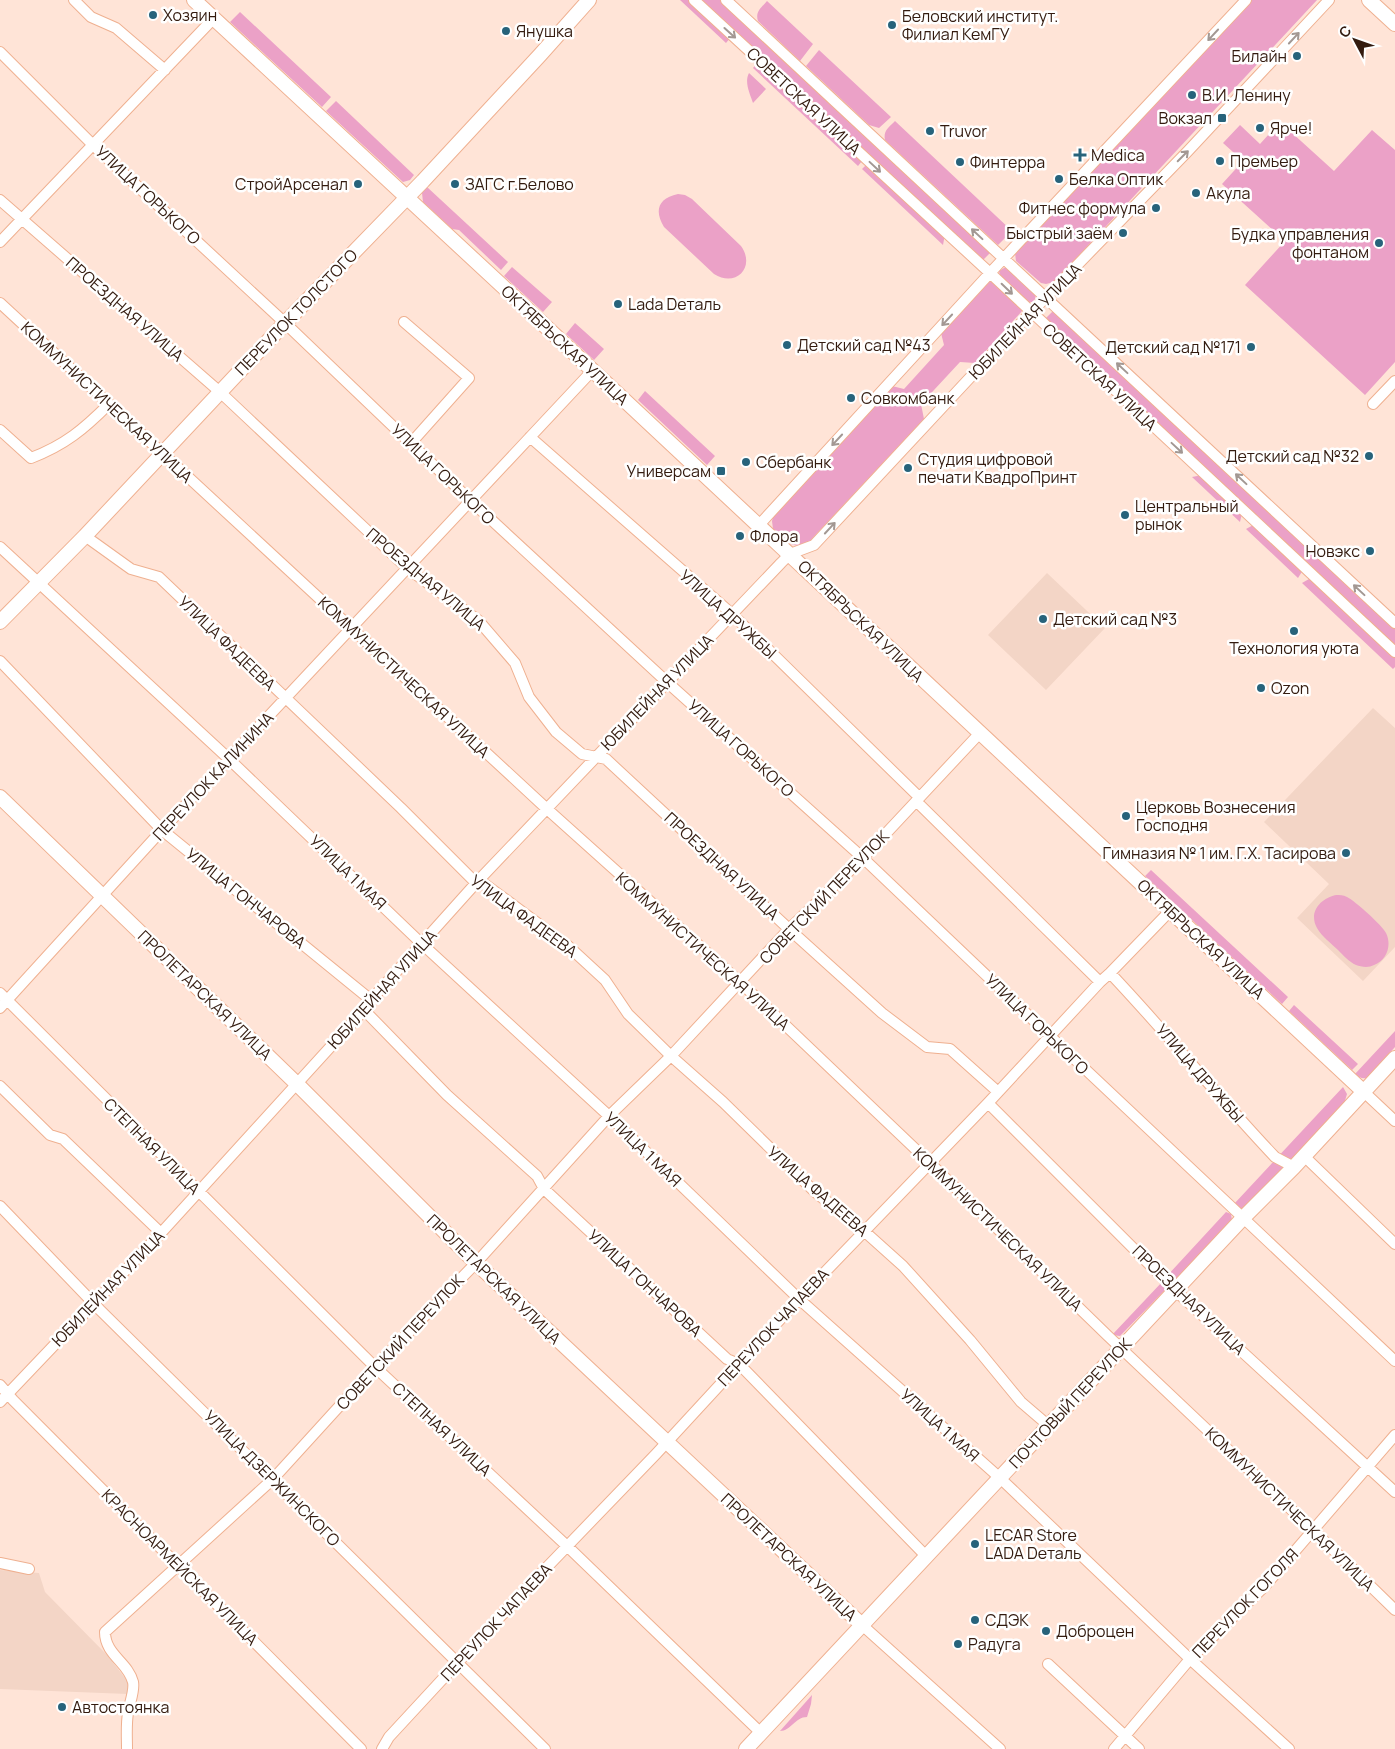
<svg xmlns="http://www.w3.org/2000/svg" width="1395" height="1749" viewBox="0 0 1395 1749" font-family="Manrope,sans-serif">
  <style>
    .built { fill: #f3d5c6 }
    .green { fill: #eba1c7 }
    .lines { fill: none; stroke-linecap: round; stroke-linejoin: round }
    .street-casing { stroke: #efb090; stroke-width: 12 }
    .secondary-casing { stroke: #efb090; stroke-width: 16 }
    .street { stroke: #fff; stroke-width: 10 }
    .secondary { stroke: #fff; stroke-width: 14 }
    .oneway { stroke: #a39893 }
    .poi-dot { fill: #27637b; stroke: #fff; stroke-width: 2 }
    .labels { text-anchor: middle; stroke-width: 5; stroke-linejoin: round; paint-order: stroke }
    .poi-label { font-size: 16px; fill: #331b0f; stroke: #fff; text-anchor: start }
    .street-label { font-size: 16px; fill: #331b0f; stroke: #fff }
  </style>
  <rect width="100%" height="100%" fill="#ffe4d7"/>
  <path class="built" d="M 1047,573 L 1105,628 L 1046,690 L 988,635 Z
    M 1373,708 L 1395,728 L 1395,947 L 1363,981 L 1297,918 L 1329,884 L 1264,822 Z
    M 0,1570 L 39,1573 L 45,1592 L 107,1655 L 129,1683 L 128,1694 L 0,1689 Z"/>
  <path class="green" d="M 680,0 L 690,0 L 731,37 L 726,43 Z
    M 699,0 L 720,0 L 991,252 L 982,261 Z
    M 1249,0 L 1317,0 L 1054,282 L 1046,284 L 1041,283 L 1016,261 L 1015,253 Z
    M 767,1 L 813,44 L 800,61 L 758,21 C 755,12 761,8 767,1 Z
    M 240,12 L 331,97 L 322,107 L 230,22 Z
    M 819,50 L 891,117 L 879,128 L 869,125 L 806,66 Z
    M 758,62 L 862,161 L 858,166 L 753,68 Z
    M 749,73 L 766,89 L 753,103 C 750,94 744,82 749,73 Z
    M 336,101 L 414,175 L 410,180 L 403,182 L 326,111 Z
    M 895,121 L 1012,231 L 998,245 L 885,140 C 883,131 889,127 895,121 Z
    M 1280,122 L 1334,171 L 1372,130 L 1395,150 L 1395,362 L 1365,395 L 1245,285 L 1285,241 L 1222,184 L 1243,161 L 1223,143 L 1240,125 L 1260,144 Z
    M 867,164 L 945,234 L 943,245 L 862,169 Z
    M 427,187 L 508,262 L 501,270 L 459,230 L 452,229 L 423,202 L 422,193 Z
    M 678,194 L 685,195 L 692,199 L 741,246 C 756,267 736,288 714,274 L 664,227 C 654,211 658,198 678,194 Z
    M 512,267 L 552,302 L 543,312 L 504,276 Z
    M 1004,268 L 1007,268 L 1036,294 L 1035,299 L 1033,302 L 1027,302 L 1000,277 L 999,271 Z
    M 991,280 L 1023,310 L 975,363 L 960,362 L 921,404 L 924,419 L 808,543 L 798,546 L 790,544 L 773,529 L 772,521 L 774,514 L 892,386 L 904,389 L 944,345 L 941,333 Z
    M 1053,311 L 1395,629 L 1395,646 L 1045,319 Z
    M 575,323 L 604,349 L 594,360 L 566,334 Z
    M 645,391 L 715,456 L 707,465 L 638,400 Z
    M 1202,475 L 1242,513 L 1240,522 L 1192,477 Z
    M 1255,524 L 1303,570 L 1298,578 L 1246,529 Z
    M 1309,579 L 1313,579 L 1395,656 L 1395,667 L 1393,669 L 1302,583 Z
    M 1151,870 L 1288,997 L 1282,1004 L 1145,876 Z
    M 1336,895 C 1340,895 1343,895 1347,897 C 1355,901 1382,925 1386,933 C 1392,945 1387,960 1374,965 C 1369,968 1361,967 1356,965 C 1349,962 1343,955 1338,950 C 1331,943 1322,937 1317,928 C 1308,912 1321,898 1336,895 Z
    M 1294,1005 L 1358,1064 L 1352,1070 L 1289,1011 Z
    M 1395,1031 L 1395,1047 L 1367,1078 C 1361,1079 1359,1077 1355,1074 Z
    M 1343,1087 L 1347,1094 L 1344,1104 L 1245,1208 L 1240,1209 L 1234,1204 Z
    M 1226,1212 L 1231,1214 L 1232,1220 L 1175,1281 L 1166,1277 Z
    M 1162,1282 L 1168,1287 L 1120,1336 L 1112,1335 Z
    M 812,1695 L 811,1704 L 807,1717 C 795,1717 791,1731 780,1731 Z"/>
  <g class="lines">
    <defs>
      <path id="street" d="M 74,0 L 91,17 L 116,28 L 165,70
        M 694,0 L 990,273 L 1395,652
        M 726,0 L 1395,623
        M 0,52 L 93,145 L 285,323 L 471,501 L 668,683 L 863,858 L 1050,1036 L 1395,1361
        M 0,200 L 220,392 L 407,568 L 478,620 L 515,663 L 529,697 L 556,732 L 582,754 L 606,759 L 789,929 L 882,1013 L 927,1047 L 950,1049 L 997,1091
        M 0,242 L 214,18
        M 0,303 L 547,809 L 741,983 L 929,1162 L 1108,1336 L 1314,1531 L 1395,1610
        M 404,322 L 469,378 L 411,443
        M 1373,404 L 1395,381
        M 0,430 L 31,458 C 65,445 84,429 109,404
        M 530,437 L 732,614 L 919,797
        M 759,525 L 990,273 L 1246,0
        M 85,536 L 131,569 L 159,577 L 401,808 L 476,883 L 486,885 L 567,945 L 605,980 L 628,1014 L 671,1056 L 723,1102 L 814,1191 L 864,1231 L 903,1266 L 970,1340 L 1021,1402 L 1049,1426
        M 0,547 L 229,759 L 422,944 L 609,1116 L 799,1299 L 1000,1478 L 1190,1659 L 1289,1749
        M 0,661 L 162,830 L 371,1000
        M 917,802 L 1100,982
        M 1110,973 C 1167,1033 1218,1097 1275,1157 L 1294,1167
        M 0,993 L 375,1367 L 567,1546 L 761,1733
        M 0,1008 L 162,830 L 592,371
        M 364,1010 L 447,1095 L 537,1176 L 544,1189 L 727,1359 L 739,1364 L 926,1556
        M 0,1086 L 50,1135 L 63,1139 L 161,1233
        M 1364,1092 L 1395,1121
        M 988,1103 L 1176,1291 L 1395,1492
        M 1304,1156 L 1395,1244
        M 0,1206 L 100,1310 L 545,1749
        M 0,1385 L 13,1400 L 361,1749
        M 0,1402 L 161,1233 L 364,1010 L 371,1000 L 476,883 L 781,563 L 790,554 L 814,545 L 1019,325 L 1188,151 L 1329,0
        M 0,1563 L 29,1569
        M 862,1625 L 1000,1749
        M 1048,1664 L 1139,1749
        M 127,1749 C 127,1737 126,1725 128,1713 C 129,1704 135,1691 133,1682 C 128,1662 105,1655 105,1632 L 273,1479 L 375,1367 L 476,1263 L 609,1116 L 671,1056 L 789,929 L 863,858 L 979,734
        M 382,1749 L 389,1737 L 524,1591 L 656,1454 L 799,1299 L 988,1103 L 1100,982 L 1110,973 L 1170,911
        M 1114,1749 L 1190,1659 L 1264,1587 L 1395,1435"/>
      <path id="secondary" d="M 194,0 C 586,362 975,728 1364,1092
        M 1369,0 L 1395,24
        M 0,622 L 85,536 L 285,323 L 423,181 L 540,55 L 589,0
        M 0,797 L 297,1084 L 476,1263 L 862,1625
        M 746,1749 L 1243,1218 L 1294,1167 L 1395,1058"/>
    </defs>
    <use href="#street" class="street-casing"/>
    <use href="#secondary" class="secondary-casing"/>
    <use href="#street" class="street"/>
    <use href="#secondary" class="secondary"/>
  </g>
  <defs><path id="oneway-shaft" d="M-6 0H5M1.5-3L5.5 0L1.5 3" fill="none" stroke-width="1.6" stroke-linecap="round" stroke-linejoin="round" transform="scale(1.25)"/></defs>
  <g class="oneway">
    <use href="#oneway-shaft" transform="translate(730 33) rotate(42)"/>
    <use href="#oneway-shaft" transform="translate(1213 35) rotate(133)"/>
    <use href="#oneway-shaft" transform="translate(1294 38) rotate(-47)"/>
    <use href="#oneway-shaft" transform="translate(1183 156) rotate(-45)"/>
    <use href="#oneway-shaft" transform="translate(875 167) rotate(43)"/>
    <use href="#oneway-shaft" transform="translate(977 234) rotate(-137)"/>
    <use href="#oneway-shaft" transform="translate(1007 289) rotate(44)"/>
    <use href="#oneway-shaft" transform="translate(947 320) rotate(133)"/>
    <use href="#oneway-shaft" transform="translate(1122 368) rotate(-137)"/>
    <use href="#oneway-shaft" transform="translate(837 440) rotate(133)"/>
    <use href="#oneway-shaft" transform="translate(1177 448) rotate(43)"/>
    <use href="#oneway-shaft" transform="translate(1241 479) rotate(-137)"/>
    <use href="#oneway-shaft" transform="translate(830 528) rotate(-47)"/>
    <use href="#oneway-shaft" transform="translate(1359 590) rotate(-137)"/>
  </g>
  <g class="poi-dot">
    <circle cx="153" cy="15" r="5"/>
    <circle cx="892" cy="25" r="5"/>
    <circle cx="506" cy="31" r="5"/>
    <circle cx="1297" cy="56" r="5"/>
    <circle cx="1192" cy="95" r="5"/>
    <rect x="1217" y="113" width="10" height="10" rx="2.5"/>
    <circle cx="1260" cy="128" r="5"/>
    <circle cx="930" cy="131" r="5"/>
    <path d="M1077.5 147.5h5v5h5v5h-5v5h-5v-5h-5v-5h5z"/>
    <circle cx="1220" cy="161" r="5"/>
    <circle cx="960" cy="162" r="5"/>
    <circle cx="1059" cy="179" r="5"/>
    <circle cx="358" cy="184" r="5"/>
    <circle cx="455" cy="184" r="5"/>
    <circle cx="1196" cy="193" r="5"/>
    <circle cx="1156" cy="208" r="5"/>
    <circle cx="1123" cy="233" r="5"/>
    <circle cx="1379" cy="243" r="5"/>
    <circle cx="618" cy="304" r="5"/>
    <circle cx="787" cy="345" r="5"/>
    <circle cx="1251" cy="347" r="5"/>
    <circle cx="851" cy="398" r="5"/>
    <circle cx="1369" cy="456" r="5"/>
    <circle cx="746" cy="462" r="5"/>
    <circle cx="908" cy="468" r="5"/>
    <rect x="716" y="466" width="10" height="10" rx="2.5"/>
    <circle cx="1125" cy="515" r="5"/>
    <circle cx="740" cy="536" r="5"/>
    <circle cx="1370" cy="551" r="5"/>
    <circle cx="1043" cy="619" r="5"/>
    <circle cx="1294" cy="631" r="5"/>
    <circle cx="1261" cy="688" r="5"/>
    <circle cx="1126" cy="816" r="5"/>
    <circle cx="1346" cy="853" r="5"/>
    <circle cx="975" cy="1544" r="5"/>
    <circle cx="975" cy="1620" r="5"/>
    <circle cx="1046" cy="1631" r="5"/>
    <circle cx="958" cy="1644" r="5"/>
    <circle cx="62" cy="1707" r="5"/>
  </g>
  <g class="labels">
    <g class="poi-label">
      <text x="163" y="21">Хозяин</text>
      <text x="902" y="22">Беловский институт.<tspan x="902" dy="18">Филиал КемГУ</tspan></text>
      <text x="516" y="37">Янушка</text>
      <text x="1287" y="62" text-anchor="end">Билайн</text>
      <text x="1202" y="101">В.И. Ленину</text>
      <text x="1212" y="124" text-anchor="end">Вокзал</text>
      <text x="1270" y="134">Ярче!</text>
      <text x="940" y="137">Truvor</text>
      <text x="1091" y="161">Mеdica</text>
      <text x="1230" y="167">Премьер</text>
      <text x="970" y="168">Финтерра</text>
      <text x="1069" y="185">Белка Оптик</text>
      <text x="348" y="190" text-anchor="end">СтройАрсенал</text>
      <text x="465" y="190">ЗАГС г.Белово</text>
      <text x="1206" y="199">Акула</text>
      <text x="1146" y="214" text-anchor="end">Фитнес формула</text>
      <text x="1113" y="239" text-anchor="end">Быстрый заём</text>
      <text x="1369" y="240" text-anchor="end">Будка управления<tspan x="1369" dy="18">фонтаном</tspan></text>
      <text x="628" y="310">Lada Dеталь</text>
      <text x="797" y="351">Детский сад №43</text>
      <text x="1241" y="353" text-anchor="end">Детский сад №171</text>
      <text x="861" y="404">Совкомбанк</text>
      <text x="1359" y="462" text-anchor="end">Детский сад №32</text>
      <text x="918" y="465">Студия цифровой<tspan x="918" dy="18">печати КвадроПринт</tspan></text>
      <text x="756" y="468">Сбербанк</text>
      <text x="711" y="477" text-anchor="end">Универсам</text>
      <text x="1135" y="512">Центральный<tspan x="1135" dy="18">рынок</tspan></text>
      <text x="750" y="542">Флора</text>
      <text x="1360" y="557" text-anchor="end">Новэкс</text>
      <text x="1053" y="625">Детский сад №3</text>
      <text x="1294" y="654" text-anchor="middle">Технология уюта</text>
      <text x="1271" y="694">Ozon</text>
      <text x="1136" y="813">Церковь Вознесения<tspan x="1136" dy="18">Господня</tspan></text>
      <text x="1336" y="859" text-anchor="end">Гимназия № 1 им. Г.Х. Тасирова</text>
      <text x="985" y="1541">LECAR Store<tspan x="985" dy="18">LADA Dеталь</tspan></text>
      <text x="985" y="1626">СДЭК</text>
      <text x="1056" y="1637">Доброцен</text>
      <text x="968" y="1650">Радуга</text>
      <text x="72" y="1713">Автостоянка</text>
    </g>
    <g class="street-label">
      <text transform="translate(804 101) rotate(43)" y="6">СОВЕТСКАЯ УЛИЦА</text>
      <text transform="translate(148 195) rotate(43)" y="6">УЛИЦА ГОРЬКОГО</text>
      <text transform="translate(125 309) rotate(41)" y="6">ПРОЕЗДНАЯ УЛИЦА</text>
      <text transform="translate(296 312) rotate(-46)" y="6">ПЕРЕУЛОК ТОЛСТОГО</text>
      <text transform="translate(1025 321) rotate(-46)" y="6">ЮБИЛЕЙНАЯ УЛИЦА</text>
      <text transform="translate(565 345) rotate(43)" y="6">ОКТЯБРЬСКАЯ УЛИЦА</text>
      <text transform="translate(1100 377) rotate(43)" y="6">СОВЕТСКАЯ УЛИЦА</text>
      <text transform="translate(107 402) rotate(43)" y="6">КОММУНИСТИЧЕСКАЯ УЛИЦА</text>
      <text transform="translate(443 474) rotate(44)" y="6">УЛИЦА ГОРЬКОГО</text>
      <text transform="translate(426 579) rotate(40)" y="6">ПРОЕЗДНАЯ УЛИЦА</text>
      <text transform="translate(728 614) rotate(42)" y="6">УЛИЦА ДРУЖБЫ</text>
      <text transform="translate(861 621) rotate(44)" y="6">ОКТЯБРЬСКАЯ УЛИЦА</text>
      <text transform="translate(227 643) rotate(44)" y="6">УЛИЦА ФАДЕЕВА</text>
      <text transform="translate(404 677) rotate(43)" y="6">КОММУНИСТИЧЕСКАЯ УЛИЦА</text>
      <text transform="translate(657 692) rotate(-46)" y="6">ЮБИЛЕЙНАЯ УЛИЦА</text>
      <text transform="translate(741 748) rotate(42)" y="6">УЛИЦА ГОРЬКОГО</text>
      <text transform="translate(213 776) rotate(-47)" y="6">ПЕРЕУЛОК КАЛИНИНА</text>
      <text transform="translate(722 866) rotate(43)" y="6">ПРОЕЗДНАЯ УЛИЦА</text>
      <text transform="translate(348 872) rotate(44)" y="6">УЛИЦА 1 МАЯ</text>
      <text transform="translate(824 897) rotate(-46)" y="6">СОВЕТСКИЙ ПЕРЕУЛОК</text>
      <text transform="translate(246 898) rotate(39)" y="6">УЛИЦА ГОНЧАРОВА</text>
      <text transform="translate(524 916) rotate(36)" y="6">УЛИЦА ФАДЕЕВА</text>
      <text transform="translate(1201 939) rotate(43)" y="6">ОКТЯБРЬСКАЯ УЛИЦА</text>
      <text transform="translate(703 951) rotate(42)" y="6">КОММУНИСТИЧЕСКАЯ УЛИЦА</text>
      <text transform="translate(382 989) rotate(-48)" y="6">ЮБИЛЕЙНАЯ УЛИЦА</text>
      <text transform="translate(205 995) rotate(44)" y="6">ПРОЛЕТАРСКАЯ УЛИЦА</text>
      <text transform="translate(1037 1024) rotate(44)" y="6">УЛИЦА ГОРЬКОГО</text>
      <text transform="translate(1200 1073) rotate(49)" y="6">УЛИЦА ДРУЖБЫ</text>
      <text transform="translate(152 1146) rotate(45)" y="6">СТЕПНАЯ УЛИЦА</text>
      <text transform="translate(643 1149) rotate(44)" y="6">УЛИЦА 1 МАЯ</text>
      <text transform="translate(818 1191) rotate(41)" y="6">УЛИЦА ФАДЕЕВА</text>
      <text transform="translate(998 1229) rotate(44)" y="6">КОММУНИСТИЧЕСКАЯ УЛИЦА</text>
      <text transform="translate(494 1279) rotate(44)" y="6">ПРОЛЕТАРСКАЯ УЛИЦА</text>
      <text transform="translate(645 1283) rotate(43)" y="6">УЛИЦА ГОНЧАРОВА</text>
      <text transform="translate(108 1288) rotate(-46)" y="6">ЮБИЛЕЙНАЯ УЛИЦА</text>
      <text transform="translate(1189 1300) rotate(44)" y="6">ПРОЕЗДНАЯ УЛИЦА</text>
      <text transform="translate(773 1327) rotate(-47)" y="6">ПЕРЕУЛОК ЧАПАЕВА</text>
      <text transform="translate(400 1342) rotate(-47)" y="6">СОВЕТСКИЙ ПЕРЕУЛОК</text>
      <text transform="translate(1070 1403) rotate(-47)" y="6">ПОЧТОВЫЙ ПЕРЕУЛОК</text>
      <text transform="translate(940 1425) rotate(42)" y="6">УЛИЦА 1 МАЯ</text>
      <text transform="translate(442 1429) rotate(43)" y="6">СТЕПНАЯ УЛИЦА</text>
      <text transform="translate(272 1478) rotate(45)" y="6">УЛИЦА ДЗЕРЖИНСКОГО</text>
      <text transform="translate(1290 1509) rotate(44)" y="6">КОММУНИСТИЧЕСКАЯ УЛИЦА</text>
      <text transform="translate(789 1557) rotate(43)" y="6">ПРОЛЕТАРСКАЯ УЛИЦА</text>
      <text transform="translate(180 1567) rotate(45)" y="6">КРАСНОАРМЕЙСКАЯ УЛИЦА</text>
      <text transform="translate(1245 1603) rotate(-46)" y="6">ПЕРЕУЛОК ГОГОЛЯ</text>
      <text transform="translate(496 1622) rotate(-47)" y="6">ПЕРЕУЛОК ЧАПАЕВА</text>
    </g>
  </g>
  <g transform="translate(1355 40) rotate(311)" stroke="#ffffff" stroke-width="4" paint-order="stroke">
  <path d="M0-4L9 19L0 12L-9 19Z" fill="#331b0f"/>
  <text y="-8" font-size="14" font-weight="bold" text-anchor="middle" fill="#331b0f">С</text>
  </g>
</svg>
